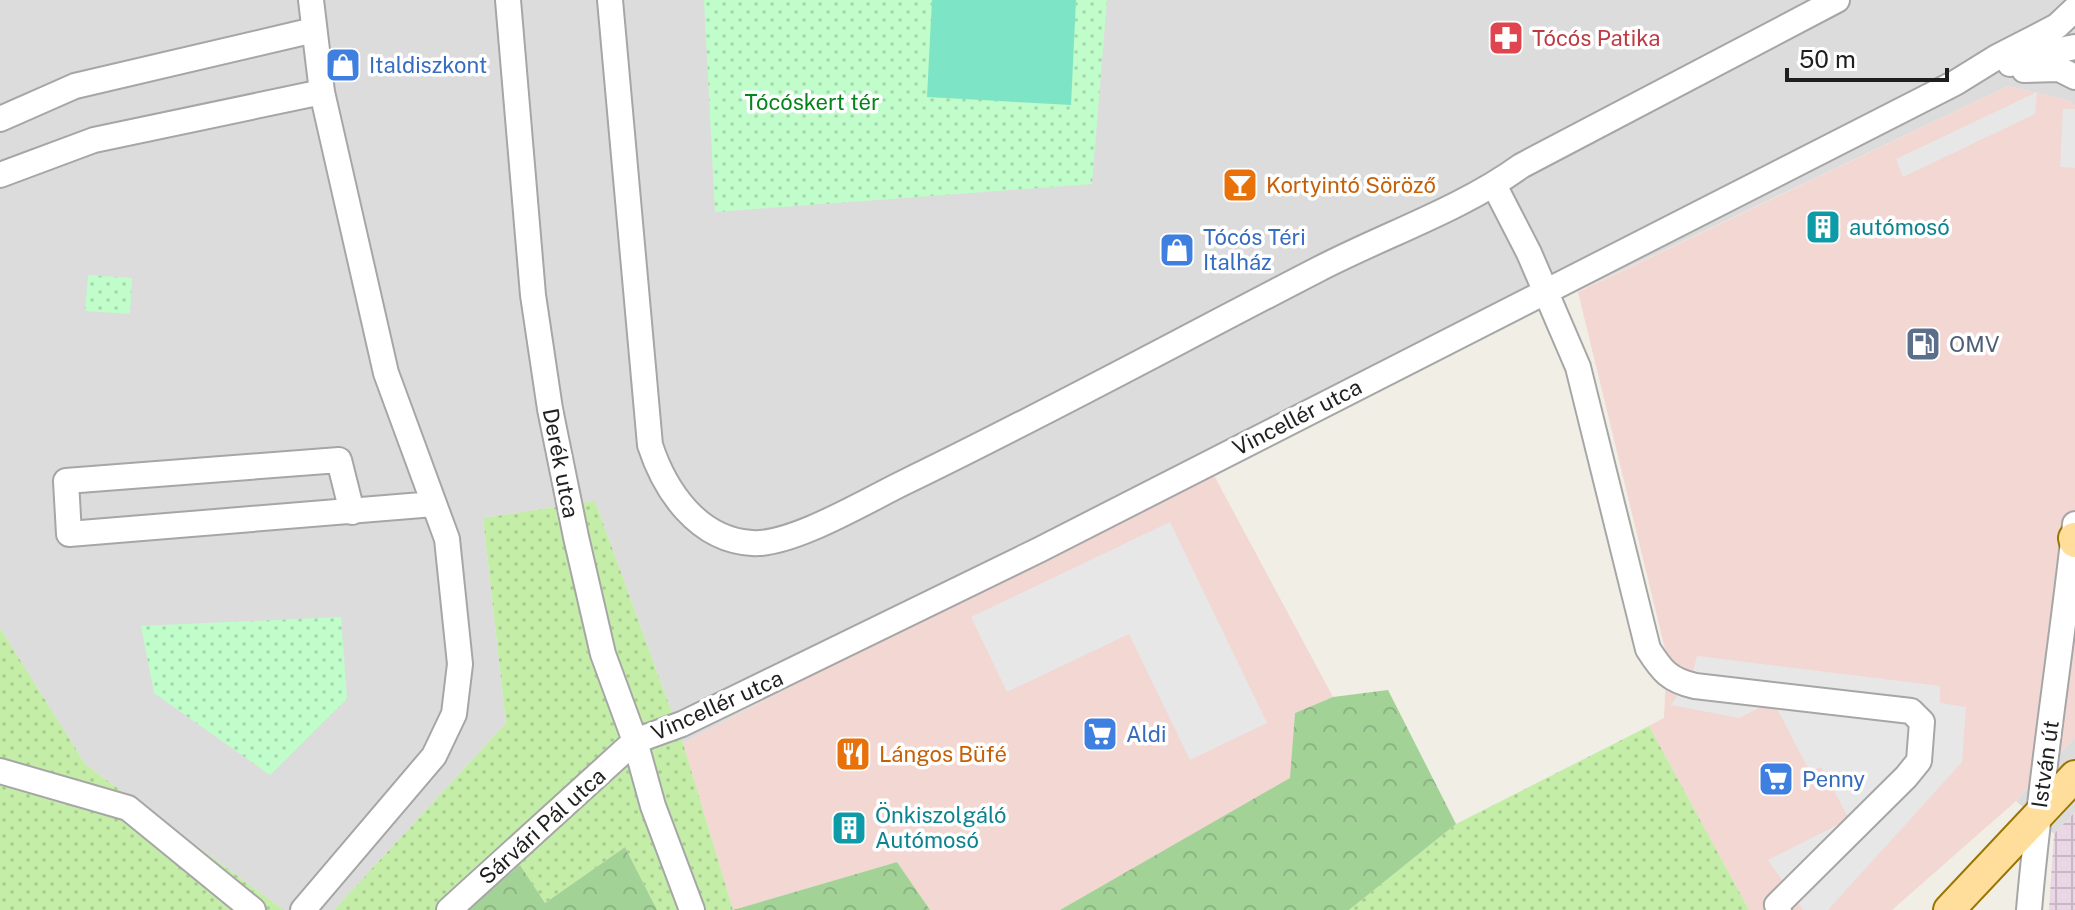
<svg xmlns="http://www.w3.org/2000/svg" width="2075" height="910" viewBox="0 0 2075 910" font-family="'Public Sans',sans-serif">
  <style>
    .residential { fill: #dddcdc }
    .commercial { fill: #f2d7d3 }
    .industrial { fill: url(#industrial-grid) }
    .grass { fill: url(#grass-dots) }
    .forest { fill: url(#forest-crowns) }
    .park { fill: url(#park-dots) }
    .pitch { fill: #7ee4c6 }
    .parking { fill: #e7e7e7 }
    .lines { fill: none; stroke-linecap: round; stroke-linejoin: round }
    .minor-casing { stroke: #a6a6a6; stroke-width: 28 }
    .major-casing { stroke: #9a7500; stroke-width: 34 }
    .minor { stroke: #fff; stroke-width: 24 }
    .major { stroke: #ffdd9b; stroke-width: 30 }
    .labels { text-anchor: middle; stroke-width: 7; stroke-linejoin: round; paint-order: stroke }
    .health-label { font-size: 22px; fill: #be3a42; stroke: #fff; text-anchor: start }
    .shop-label { font-size: 22px; fill: #366cbe; stroke: #fff; text-anchor: start }
    .park-label { font-size: 22px; fill: #05851b; stroke: #fff }
    .food-label { font-size: 22px; fill: #c56008; stroke: #fff; text-anchor: start }
    .culture-label { font-size: 22px; fill: #0d838f; stroke: #fff; text-anchor: start }
    .service-label { font-size: 22px; fill: #4e5e75; stroke: #fff; text-anchor: start }
    .street-label { font-size: 22px; fill: #1f1f1f; stroke: #fff }
  </style>
  <defs>
    <pattern id="industrial-grid" width="8" height="8" patternUnits="userSpaceOnUse" patternTransform="scale(2)"><rect width="8" height="8" fill="#ead6e5"/><path d="M0 4h8M4 0v8" fill="none" stroke="#c8b7c4"/></pattern>
    <pattern id="grass-dots" width="8" height="8" patternUnits="userSpaceOnUse" patternTransform="scale(2)"><rect width="8" height="8" fill="#c4eda8"/><path d="M2 2h.1M6 6h.1" fill="none" stroke="#a8cb90" stroke-width="1.8" stroke-linecap="round"/></pattern>
    <pattern id="forest-crowns" width="20" height="18" patternUnits="userSpaceOnUse" patternTransform="scale(2)"><rect width="20" height="18" fill="#a3d297"/><path d="M2 6a3 3 0 1 1 6 0M12 15a3 3 0 1 1 6 0" fill="none" stroke="#8cb482"/></pattern>
    <pattern id="park-dots" width="8" height="8" patternUnits="userSpaceOnUse" patternTransform="scale(2)"><rect width="8" height="8" fill="#c0fdca"/><path d="M2 2h.1M6 6h.1" fill="none" stroke="#a5d8ad" stroke-width="1.8" stroke-linecap="round"/></pattern>
  </defs>
  <rect width="100%" height="100%" fill="#f0eee5"/>
  <path class="residential" d="M 0,0 L 2075,0 L 2075,106 L 2071,101 L 2008,86 L 1210,467 L 683,743 L 595,501 L 483,518 L 506,723 L 334,910 L 284,910 L 86,765 L 0,628 Z
    M 2075,737 L 2075,812 L 2054,834 L 2016,801 Z"/>
  <path class="commercial" d="M 2008,86 L 2071,101 L 2075,106 L 2075,737 L 2016,801 L 1892,910 L 1749,910 L 1649,726 L 1664,718 L 1667,657 L 1578,292 Z
    M 1210,468 L 1333,697 L 1295,713 L 1291,778 L 1060,910 L 930,910 L 897,862 L 733,910 L 683,743 Z"/>
  <path class="industrial" d="M 2075,812 L 2075,910 L 2049,910 L 2054,834 Z"/>
  <path class="grass" d="M 595,501 L 683,743 L 733,910 L 657,910 L 625,847 L 545,903 L 520,865 L 467,910 L 334,910 L 506,723 L 483,518 Z
    M 0,628 L 86,765 L 284,910 L 0,910 Z
    M 1649,726 L 1749,910 L 1349,910 L 1456,824 Z"/>
  <path class="forest" d="M 1388,690 L 1456,824 L 1349,910 L 1060,910 L 1290,778 L 1295,713 L 1333,697 Z
    M 625,847 L 657,910 L 467,910 L 520,865 L 545,903 Z
    M 897,862 L 930,910 L 733,910 Z"/>
  <path class="park" d="M 704,0 L 1107,0 L 1092,184 L 715,212 Z
    M 88,275 L 132,278 L 130,314 L 85,311 Z
    M 341,617 L 347,699 L 270,775 L 154,693 L 141,626 Z"/>
  <path class="pitch" d="M 932,0 L 1076,0 L 1071,105 L 927,97 Z"/>
  <path class="parking" d="M 2037,92 L 2035,114 L 1903,177 L 1896,159 Z
    M 2063,109 L 2075,109 L 2075,168 L 2060,167 Z
    M 1170,522 L 1267,723 L 1190,760 L 1129,634 L 1007,692 L 971,617 Z
    M 1697,656 L 1940,686 L 1940,703 L 1966,707 L 1962,762 L 1828,910 L 1803,910 L 1768,860 L 1849,819 L 1821,767 L 1810,772 L 1773,701 L 1739,718 L 1671,705 L 1693,672 Z"/>
  <g class="lines">
    <defs>
      <path id="minor" d="M 508,0 L 533,295 L 550,409 L 576,537 L 603,654 L 635,741 L 653,806 L 692,910
        M 610,0 L 650,445 C 665,491 698,540 752,543 C 791,546 866,501 903,483 C 1042,416 1179,341 1317,270 C 1384,235 1460,210 1521,166 L 1837,0
        M 2010,64 L 2039,54 L 2075,47
        M 2024,70 L 2059,69 L 2075,77
        M 0,119 L 75,86 L 314,30
        M 0,175 L 94,140 L 322,92
        M 1494,185 L 1529,253 L 1578,367 L 1648,649 C 1662,671 1669,680 1695,686 L 1911,711 L 1922,722 L 1919,761 L 1906,777 L 1777,905 L 1779,910
        M 352,512 L 339,460 L 66,481 L 69,534 L 434,504
        M 0,771 L 128,808 L 253,910
        M 303,910 L 434,756 L 454,714 L 460,664 L 447,539 L 386,373 L 322,92 L 311,0
        M 449,910 L 635,741 L 682,724 L 1039,550 L 1955,83 L 1997,57 L 2057,26 L 2075,9
        M 2029,910 C 2040,781 2061,653 2075,524"/>
      <path id="major" d="M 2074,538 L 2075,542
        M 1949,910 L 2075,776"/>
    </defs>
    <use href="#minor" class="minor-casing"/>
    <use href="#major" class="major-casing"/>
    <use href="#minor" class="minor"/>
    <use href="#major" class="major"/>
  </g>
  <defs>
    <symbol id="pharmacy-square" viewBox="-11 -11 22 22"><rect x="-9" y="-9" width="18" height="18" rx="4" fill="#e0444e" stroke="#fff"/><path d="M-2-6h4v4h4v4h-4v4h-4v-4h-4v-4h4Z" fill="#fff"/></symbol>
    <symbol id="shop-square" viewBox="-11 -11 22 22"><rect x="-9" y="-9" width="18" height="18" rx="4" fill="#3f7fe0" stroke="#fff"/><path d="M-5-2.5h2.3a2.7 3.5 0 0 1 5.4 0H5L5.5 6h-11ZM-1.5-2.5h3a1.5 2.3 0 0 0-3 0Z" fill="#fff"/></symbol>
    <symbol id="bar-square" viewBox="-11 -11 22 22"><rect x="-9" y="-9" width="18" height="18" rx="4" fill="#e8710a" stroke="#fff"/><path d="M-6-5H6L.8 .8V4.5H3.5V6h-7V4.5H-.8V.8Z" fill="#fff"/></symbol>
    <symbol id="building-square" viewBox="-11 -11 22 22"><rect x="-9" y="-9" width="18" height="18" rx="4" fill="#0f9aa8" stroke="#fff"/><path d="M-4-6H4V6H1V3H-1V6H-4ZM-2.5-4.3h1.7v1.8h-1.7ZM.8-4.3h1.7v1.8H.8ZM-2.5-1h1.7V.8h-1.7ZM.8-1h1.7V.8H.8Z" fill="#fff"/></symbol>
    <symbol id="fuel-square" viewBox="-11 -11 22 22"><rect x="-9" y="-9" width="18" height="18" rx="4" fill="#5c6f8a" stroke="#fff"/><path d="M-5.5-6h7V0h2V4h1.3V-2.5L3-4.5l.8-.8L6-3V5H2.5V1h-1V6h-7ZM-4.2-4.7v3.2H.2V-4.7Z" fill="#fff"/></symbol>
    <symbol id="supermarket-square" viewBox="-11 -11 22 22"><rect x="-9" y="-9" width="18" height="18" rx="4" fill="#3f7fe0" stroke="#fff"/><path d="M-6-5.5h2.5l.6 2H6L4.5 2H-2.5L-4.4-4H-6ZM-1.5 3.2a1.3 1.3 0 1 0 .1 0ZM3 3.2a1.3 1.3 0 1 0 .1 0Z" fill="#fff"/></symbol>
    <symbol id="restaurant-square" viewBox="-11 -11 22 22"><rect x="-9" y="-9" width="18" height="18" rx="4" fill="#e8710a" stroke="#fff"/><path d="M-5-6h1v4h1v-4h1v4h1v-4h1v5L-1.5 .5V6h-2V.5L-5-1ZM5-6V6H3V1.5H1.5Q1.5-4 5-6Z" fill="#fff"/></symbol>
  </defs>
  <g fill-rule="evenodd">
    <use href="#pharmacy-square" x="1486" y="18" width="40" height="40"/>
    <use href="#shop-square" x="323" y="45" width="40" height="40"/>
    <use href="#bar-square" x="1220" y="165" width="40" height="40"/>
    <use href="#building-square" x="1803" y="207" width="40" height="40"/>
    <use href="#shop-square" x="1157" y="230" width="40" height="40"/>
    <use href="#fuel-square" x="1903" y="324" width="40" height="40"/>
    <use href="#supermarket-square" x="1080" y="714" width="40" height="40"/>
    <use href="#restaurant-square" x="833" y="734" width="40" height="40"/>
    <use href="#supermarket-square" x="1756" y="759" width="40" height="40"/>
    <use href="#building-square" x="829" y="808" width="40" height="40"/>
  </g>
  <g class="labels">
    <g class="health-label">
      <text x="1532" y="46">Tócós Patika</text>
    </g>
    <g class="shop-label">
      <text x="369" y="73">Italdiszkont</text>
      <text x="1203" y="245">Tócós Téri<tspan x="1203" dy="25">Italház</tspan></text>
      <text x="1126" y="742">Aldi</text>
      <text x="1802" y="787">Penny</text>
    </g>
    <g class="park-label">
      <text x="812" y="110">Tócóskert tér</text>
    </g>
    <g class="food-label">
      <text x="1266" y="193">Kortyintó Söröző</text>
      <text x="879" y="762">Lángos Büfé</text>
    </g>
    <g class="culture-label">
      <text x="1849" y="235">autómosó</text>
      <text x="875" y="823">Önkiszolgáló<tspan x="875" dy="25">Autómosó</tspan></text>
    </g>
    <g class="service-label">
      <text x="1949" y="352">OMV</text>
    </g>
    <g class="street-label">
      <text transform="translate(1297 417) rotate(-27)" y="8">Vincellér utca</text>
      <text transform="translate(561 463) rotate(79)" y="8">Derék utca</text>
      <text transform="translate(717 705) rotate(-24)" y="8">Vincellér utca</text>
      <text transform="translate(2045 764) rotate(-82)" y="8">István út</text>
      <text transform="translate(542 826) rotate(-42)" y="8">Sárvári Pál utca</text>
    </g>
  </g>
  <path d="M1787 68v12h160v-12" fill="none" stroke="#1f1f1f" stroke-width="4"/>
  <text x="1799" y="68" font-size="24" fill="#1f1f1f" stroke="#ffffff" stroke-width="6" paint-order="stroke">50 m</text>
</svg>
